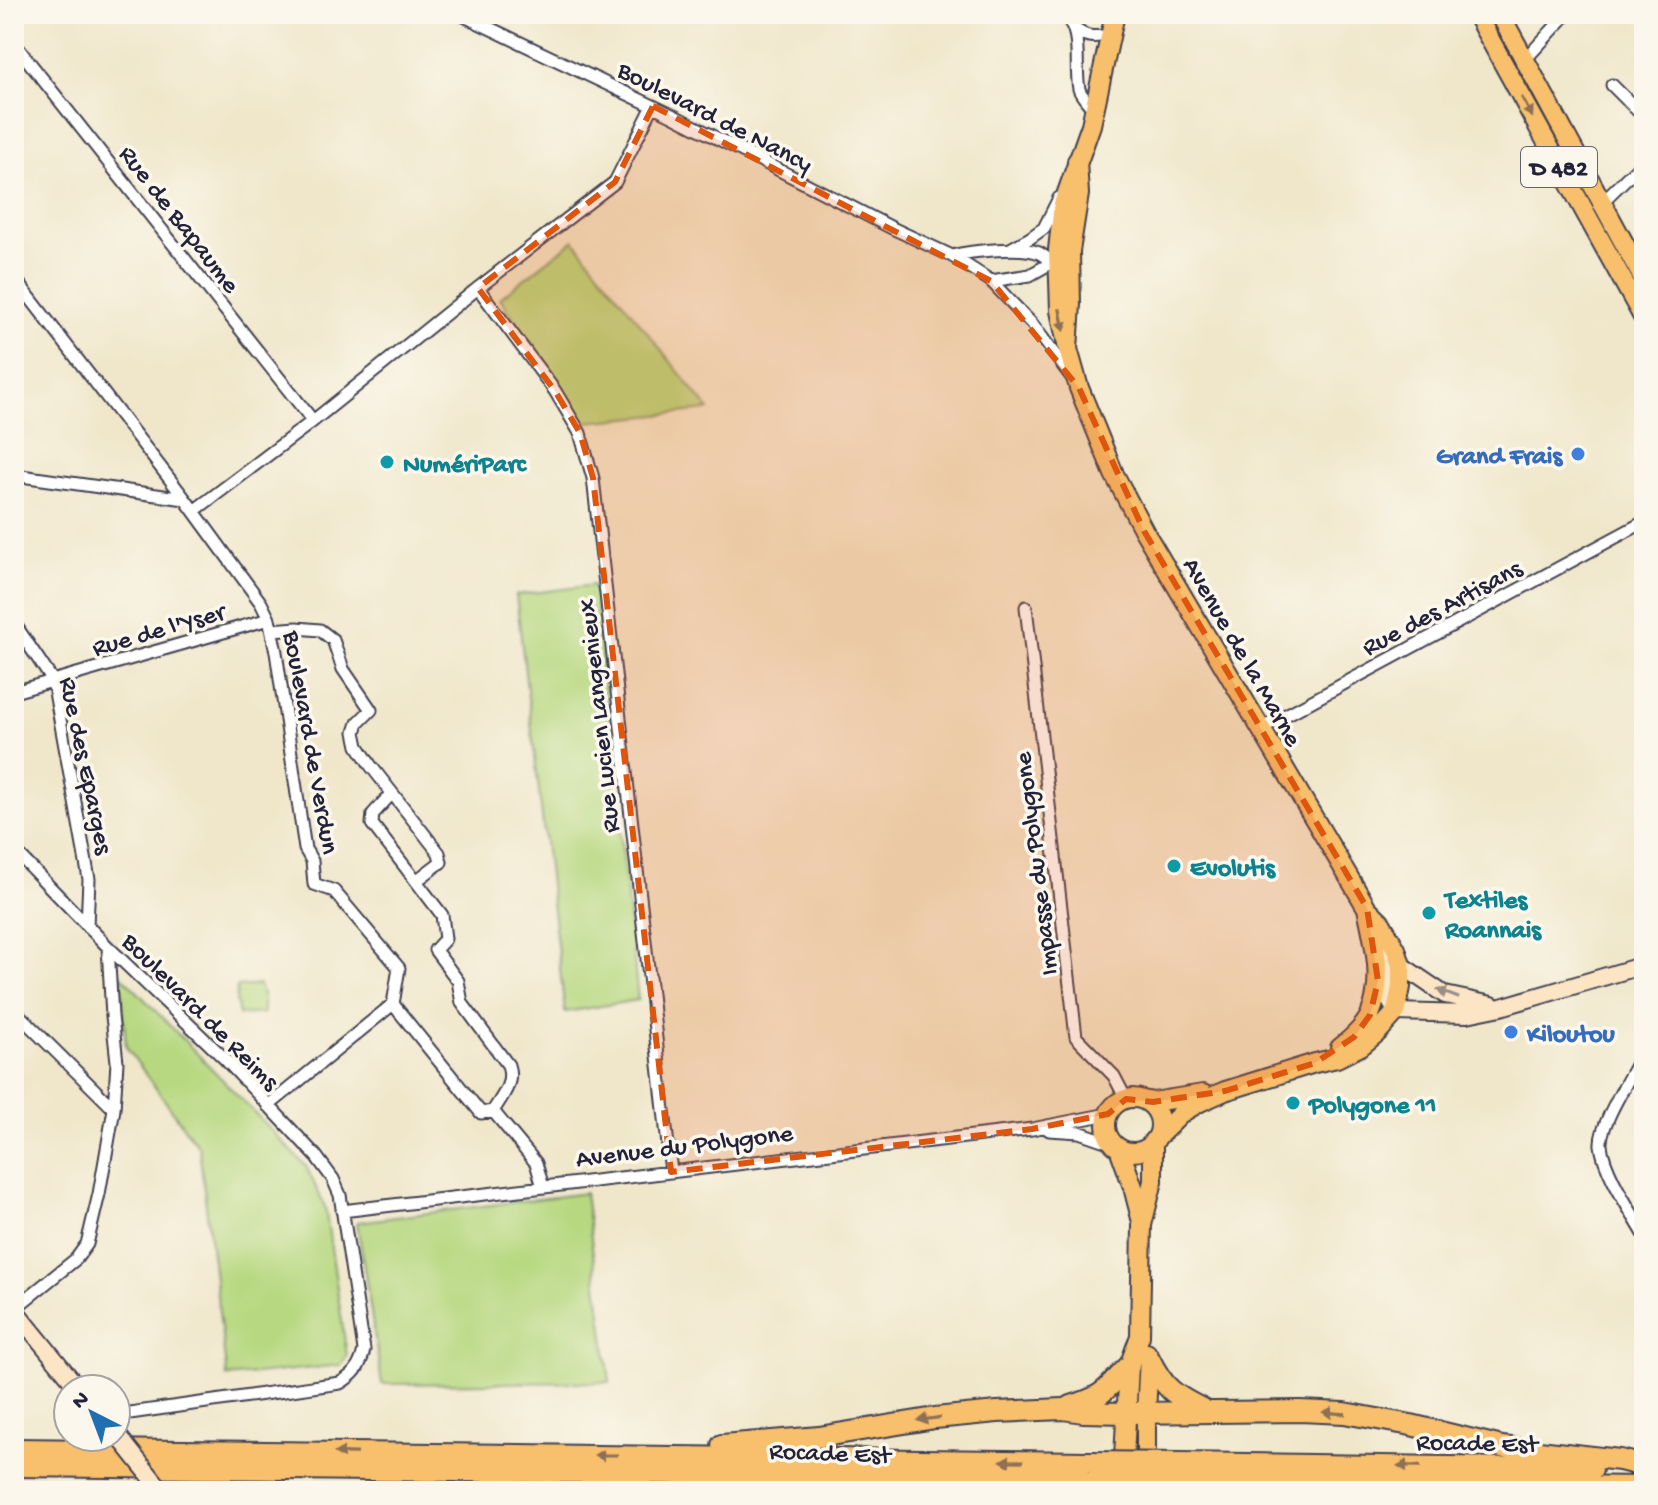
<svg xmlns="http://www.w3.org/2000/svg" width="1658" height="1505" viewBox="0 0 1658 1505" font-family="'Gochi Hand',sans-serif">
  <style>
    .green { fill: #b7d880; stroke: #6c7d5e; stroke-width: 2 }
    .lines { fill: none; stroke-linecap: round; stroke-linejoin: round }
    .street-casing { stroke: #414051; stroke-width: 15 }
    .secondary-casing { stroke: #414051; stroke-width: 20 }
    .primary-casing { stroke: #414051; stroke-width: 22 }
    .highway-casing { stroke: #414051; stroke-width: 24 }
    .street { stroke: #fff; stroke-width: 11 }
    .secondary { stroke: #fce5c4; stroke-width: 16 }
    .primary { stroke: #f8bf6c; stroke-width: 18 }
    .highway { stroke: #f8bf6c; stroke-width: 20 }
    .secondary-bridge-casing { stroke: #414051; stroke-width: 20; stroke-linecap: butt }
    .highway-bridge-casing { stroke: #414051; stroke-width: 24; stroke-linecap: butt }
    .secondary-bridge { stroke: #fce5c4; stroke-width: 16 }
    .highway-bridge { stroke: #f8bf6c; stroke-width: 20 }
    .oneway { fill: #8d7054 }
    .oneway2 { fill: #9a8d86 }
    .marked { fill: #de560e; fill-opacity: 0.2; stroke: #de560e; stroke-width: 6; stroke-dasharray: 16 10; stroke-linejoin: round }
    .shop-dot { fill: #3f7fe0; stroke: #fbf7ec; stroke-width: 3 }
    .culture-dot { fill: #0f9aa8; stroke: #fbf7ec; stroke-width: 3 }
    .labels { text-anchor: middle; stroke-width: 7; stroke-linejoin: round; paint-order: stroke }
    .shield { fill: #fbf7ec; stroke: #636270; stroke-width: 2 }
    .shield-label { font-size: 24px; font-weight: bold; fill: #22223b }
    .street-label { font-size: 26px; fill: #22223b; stroke: #fbf7ec }
    .shop-label { font-size: 26px; font-weight: bold; fill: #366cbe; stroke: #fbf7ec; text-anchor: end }
    .culture-label { font-size: 26px; font-weight: bold; fill: #0d838f; stroke: #fbf7ec; text-anchor: start }
  </style>
  <rect width="100%" height="100%" fill="#fbf7ec"/>
  <filter id="ink" filterUnits="userSpaceOnUse"><feTurbulence type="fractalNoise" baseFrequency=".0125" numOctaves="2"/><feDisplacementMap in="SourceGraphic" scale="16" xChannelSelector="R" yChannelSelector="G"/><feConvolveMatrix kernelMatrix="1 2 1 2 8 2 1 2 1" color-interpolation-filters="sRGB"/></filter>
  <filter id="wash" filterUnits="userSpaceOnUse"><feTurbulence type="fractalNoise" baseFrequency=".006" numOctaves="4" result="noise"/><feDisplacementMap in="SourceGraphic" scale="32" xChannelSelector="R" yChannelSelector="G"/><feGaussianBlur stdDeviation="1.8" result="paint"/><feColorMatrix in="noise" values="0 0 0 0 0 0 0 0 0 0 0 0 0 0 0 0 0 1.4 0 .05"/><feComposite in="paint" operator="in"/></filter>
  <g filter="url(#wash)">
    <rect width="100%" height="100%" fill="#f0e7cb"/>
    <path class="green" d="M 574,240 L 709,410 L 586,422 L 500,298 Z
      M 594,585 L 638,1000 L 565,1012 L 516,595 Z
      M 121,975 L 306,1166 L 325,1207 L 347,1356 L 341,1365 L 227,1377 L 199,1148 L 126,1047 Z
      M 259,985 L 263,996 L 263,1013 L 239,1015 L 236,1001 L 237,987 Z
      M 585,1193 L 610,1382 L 382,1384 L 357,1222 Z"/>
  </g>
  <g filter="url(#ink)">
    <g class="lines">
      <defs>
        <path id="street" d="M 460,14 L 674,116 L 892,228 L 952,256 L 991,281 L 1032,324 L 1073,379
          M 1063,14 C 1084,30 1074,65 1079,89 C 1081,96 1089,103 1094,110
          M 1073,27 C 1086,39 1094,37 1111,35
          M 14,43 L 313,421
          M 1522,63 L 1567,14
          M 1612,85 L 1644,117
          M 1599,205 L 1644,161
          M 1010,249 L 1030,238 L 1044,228 L 1059,198
          M 952,256 C 970,251 1025,245 1041,254 C 1048,258 1054,266 1059,272
          M 14,277 L 185,499 L 261,603 L 269,619 L 276,652 L 305,849 L 312,861 L 314,884 L 334,891 L 399,968 L 393,1004 L 268,1106
          M 991,281 L 1030,275 L 1051,263 L 1052,260
          M 478,288 L 555,391 L 580,433 L 593,478 L 671,1172
          M 14,475 L 185,499
          M 194,511 L 313,421 L 478,288 L 615,182 L 653,106
          M 1026,607 L 1076,1037 L 1114,1076 L 1126,1099
          M 14,623 L 53,681 L 89,879 L 87,926
          M 272,630 L 297,628 L 320,630 L 333,640 L 343,669 L 371,710 L 358,723 L 355,732 L 358,746 L 371,766 L 439,853 L 441,862 L 416,881 L 442,915 L 445,939 L 435,950 L 458,981 L 462,1003 L 508,1065 C 514,1083 503,1095 493,1111 L 536,1163 L 543,1187
          M 14,692 L 269,619
          M 1260,729 L 1644,522
          M 392,793 L 373,814 L 372,824 L 416,881
          M 14,850 L 108,947 L 225,1059 L 316,1156 L 333,1179 L 340,1195 L 364,1350 C 360,1367 355,1374 340,1383 L 116,1415
          M 1643,966 L 1644,979
          M 393,1004 L 481,1113 L 493,1111
          M 14,1010 L 114,1109
          M 1644,1050 C 1634,1072 1599,1124 1601,1145 C 1604,1172 1631,1211 1644,1234
          M 1049,1130 L 1079,1132 L 1114,1144
          M 342,1211 L 1032,1129 L 1108,1114
          M 14,1309 L 76,1259 L 87,1244 L 99,1194 L 114,1109 L 117,1062 L 112,1016 L 108,947"/>
        <path id="secondary" d="M 1377,932 L 1386,954 L 1387,995 L 1396,1012 L 1467,1014 L 1501,1007 L 1644,965
          M 1401,965 L 1445,995 L 1492,1005
          M 14,1309 L 79,1389"/>
        <path id="primary" d="M 1476,14 L 1644,319
          M 1500,14 L 1644,280
          M 1077,161 L 1079,194 L 1070,251 L 1071,304 L 1068,349 L 1060,311 L 1058,250 L 1063,204 L 1091,125 L 1115,14
          M 1068,349 L 1079,388 L 1114,474 L 1144,531 L 1367,908 L 1380,921 L 1396,949 L 1401,965 L 1401,987 L 1396,1012 L 1378,1032 L 1361,1046 L 1337,1058 L 1315,1063 L 1225,1091 L 1200,1102 L 1183,1112 L 1157,1137
          M 1340,1048 C 1351,1039 1364,1028 1370,1015 C 1385,980 1374,943 1367,908
          M1106 1125a27 27 0 1 1 54 0a27 27 0 1 1-54 0Z
          M 1143,1100 L 1153,1102 L 1203,1094
          M 1119,1148 L 1133,1187 L 1142,1222
          M 1123,1475 L 1129,1366 L 1140,1336 L 1142,1225 L 1153,1181 L 1153,1141
          M 1146,1475 L 1146,1413 L 1149,1358 L 1147,1353"/>
        <path id="highway" d="M 1149,1358 C 1164,1389 1174,1395 1204,1410
          M 1071,1406 C 1105,1396 1105,1390 1129,1366
          M 722,1445 L 819,1437 L 935,1418 L 997,1412 L 1063,1409 L 1083,1412 L 1126,1413 L 1300,1411 L 1344,1413 L 1411,1425 L 1502,1447 L 1620,1460 L 1644,1466
          M 14,1449 L 1090,1462
          M 1180,1463 L 1592,1469
          M 14,1466 L 633,1473 L 1088,1482
          M 1181,1481 L 1644,1487
          M 710,1486 L 778,1491"/>
      </defs>
      <use href="#street" class="street-casing"/>
      <use href="#secondary" class="secondary-casing"/>
      <use href="#primary" class="primary-casing"/>
      <use href="#highway" class="highway-casing"/>
      <use href="#street" class="street"/>
      <use href="#secondary" class="secondary"/>
      <use href="#primary" class="primary"/>
      <use href="#highway" class="highway"/>
      <defs>
        <path id="secondary-bridge" d="M 116,1433 L 159,1487"/>
        <path id="highway-bridge" d="M 1090,1462 L 1180,1463
          M 1088,1482 L 1181,1481"/>
      </defs>
      <use href="#secondary-bridge" class="secondary-bridge-casing"/>
      <use href="#highway-bridge" class="highway-bridge-casing"/>
      <use href="#secondary-bridge" class="secondary-bridge"/>
      <use href="#highway-bridge" class="highway-bridge"/>
    </g>
    <defs><path id="oneway-solid" d="M-6-.8H1V-3.2L6.5 0L1 3.2V.8H-6Z" transform="scale(2)"/></defs>
    <g class="oneway">
      <use href="#oneway-solid" transform="translate(1527 107) rotate(62)"/>
      <use href="#oneway-solid" transform="translate(1062 320) rotate(79)"/>
      <use href="#oneway-solid" transform="translate(1334 1413) rotate(-176)"/>
      <use href="#oneway-solid" transform="translate(929 1419) rotate(172)"/>
      <use href="#oneway-solid" transform="translate(346 1453) rotate(-179)"/>
      <use href="#oneway-solid" transform="translate(606 1455) rotate(-180)"/>
      <use href="#oneway-solid" transform="translate(1012 1461) rotate(-179)"/>
      <use href="#oneway-solid" transform="translate(1409 1466) rotate(-179)"/>
    </g>
    <use class="oneway2" href="#oneway-solid" transform="translate(1448 994) rotate(-159)"/>
  </g>
  <path class="marked" d="M 653,106 L 991,281 L 1079,388 L 1144,531 L 1367,908 L 1378,981 L 1370,1015 L 1354,1037 L 1315,1063 L 1225,1091 L 1153,1102 L 1126,1099 L 1108,1114 L 1032,1129 L 671,1172 L 593,478 L 580,433 L 555,391 L 478,288 L 615,182 Z"/>
  <g class="shop-dot">
    <circle cx="1578" cy="454" r="8"/>
    <circle cx="1511" cy="1032" r="8"/>
  </g>
  <g class="culture-dot">
    <circle cx="387" cy="462" r="8"/>
    <circle cx="1174" cy="866" r="8"/>
    <circle cx="1429" cy="913" r="8"/>
    <circle cx="1293" cy="1103" r="8"/>
  </g>
  <g class="labels">
    <rect class="shield" x="1521" y="147" width="76" height="40" rx="6"/>
    <g class="shield-label">
      <text x="1559" y="175">D 482</text>
    </g>
    <g class="street-label">
      <text transform="translate(716 115) rotate(27)" y="9">Boulevard de Nancy</text>
      <text transform="translate(181 218) rotate(52)" y="9">Rue de Bapaume</text>
      <text transform="translate(1441 606) rotate(-28)" y="9">Rue des Artisans</text>
      <text transform="translate(158 628) rotate(-16)" y="9">Rue de l'Yser</text>
      <text transform="translate(1244 651) rotate(60)" y="9">Avenue de la Marne</text>
      <text transform="translate(597 716) rotate(-96)" y="9">Rue Lucien Langenieux</text>
      <text transform="translate(313 742) rotate(80)" y="9">Boulevard de Verdun</text>
      <text transform="translate(88 765) rotate(78)" y="9">Rue des Eparges</text>
      <text transform="translate(1034 864) rotate(-97)" y="9">Impasse du Polygone</text>
      <text transform="translate(202 1010) rotate(45)" y="9">Boulevard de Reims</text>
      <text transform="translate(684 1144) rotate(-7)" y="9">Avenue du Polygone</text>
      <text transform="translate(1477 1441) rotate(1)" y="9">Rocade Est</text>
      <text transform="translate(830 1451) rotate(2)" y="9">Rocade Est</text>
    </g>
    <g class="shop-label">
      <text x="1562" y="463">Grand Frais</text>
      <text x="1527" y="1041" text-anchor="start">Kiloutou</text>
    </g>
    <g class="culture-label">
      <text x="403" y="471">NumériParc</text>
      <text x="1190" y="875">Evolutis</text>
      <text x="1445" y="907">Textiles<tspan x="1445" dy="30">Roannais</tspan></text>
      <text x="1309" y="1112">Polygone 11</text>
    </g>
  </g>
  <rect width="1658" height="1505" fill="none" stroke="#fbf7ec" stroke-width="48"/>
  <g transform="translate(92 1413) rotate(318)"><circle r="38" fill="#fbf7ec" stroke="#a4a2a5" stroke-width="2"/>
  <path d="M0-6L14 30L0 20L-14 30Z" fill="#1f6fb2"/>
  <text y="-12" font-size="22" font-weight="bold" text-anchor="middle" fill="#22223b">N</text>
  </g>
</svg>
